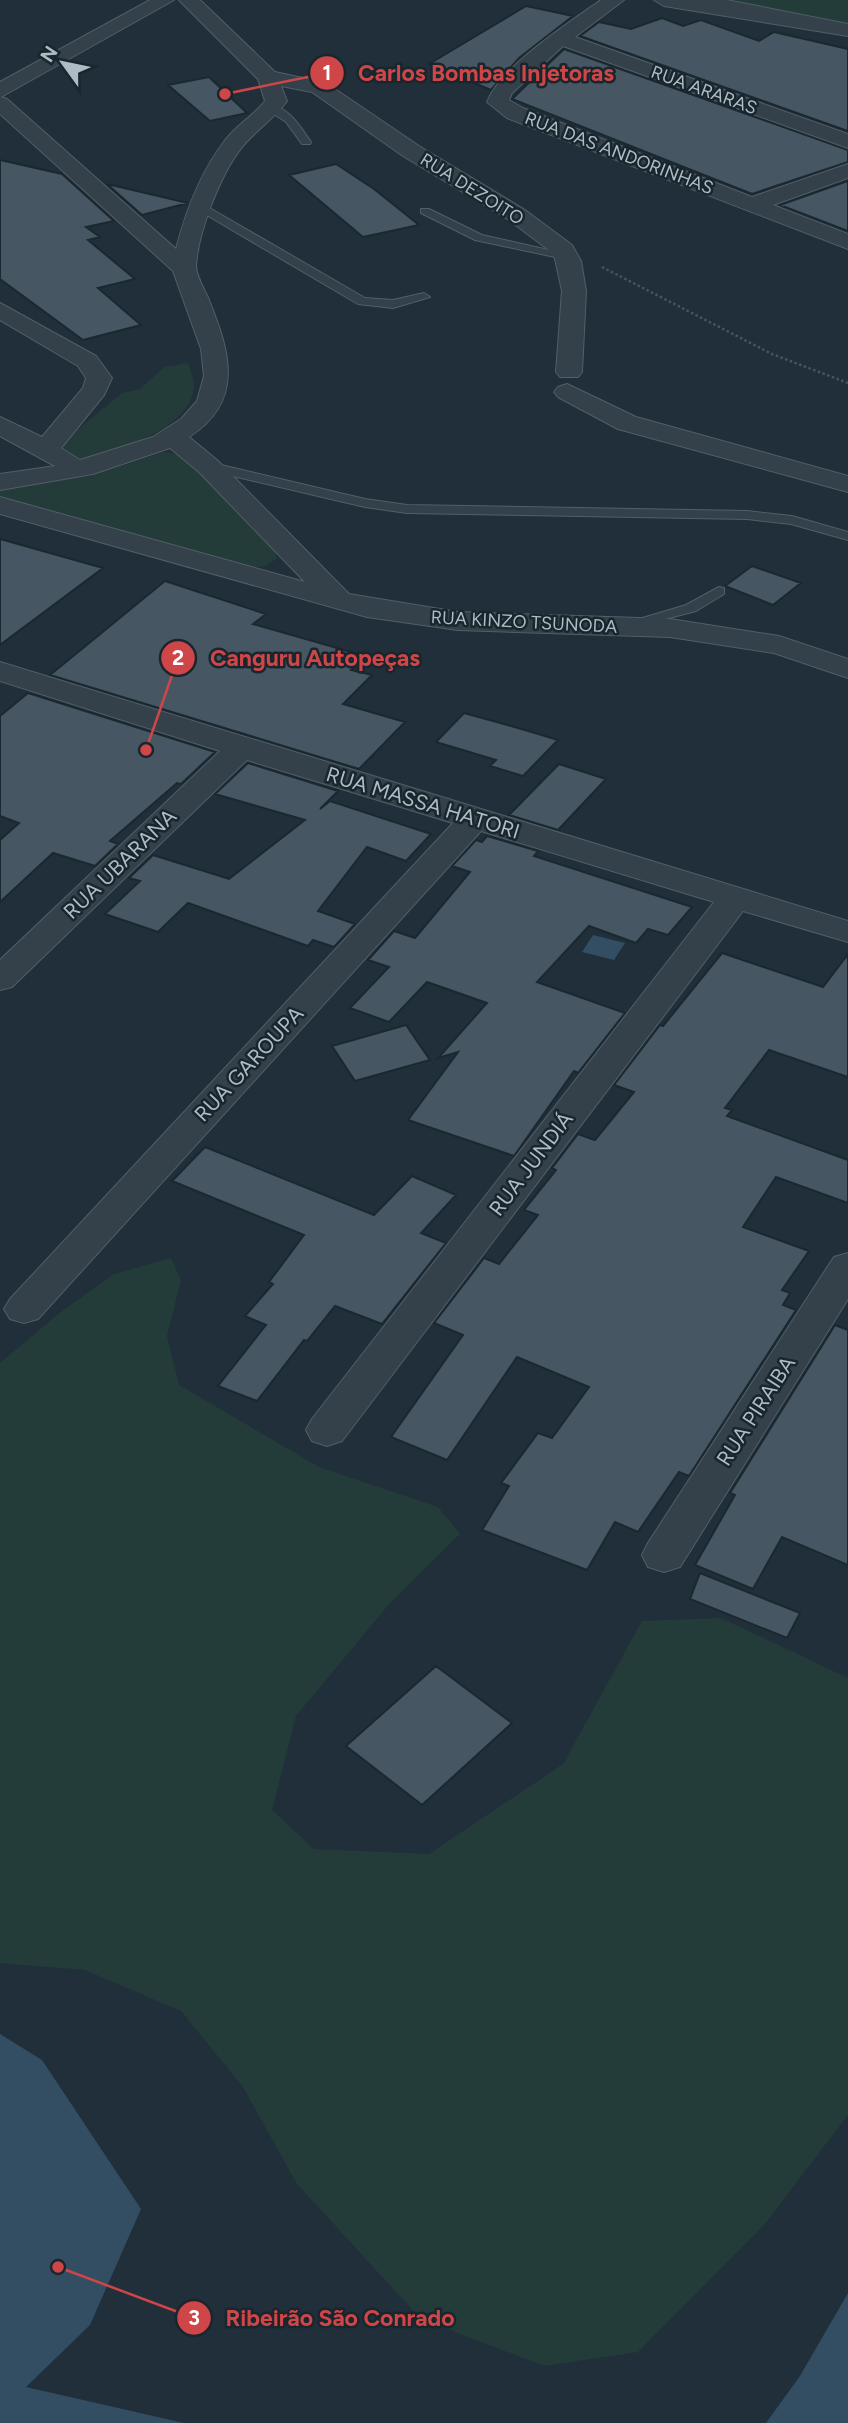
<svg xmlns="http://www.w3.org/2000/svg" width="848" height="2423" viewBox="0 0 848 2423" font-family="Figtree,sans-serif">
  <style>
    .green { fill: #233c3a }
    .water { fill: #334e62 }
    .building { fill: #465763; stroke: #1b2830; stroke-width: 2 }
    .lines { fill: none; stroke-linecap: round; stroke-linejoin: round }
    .lane-casing { stroke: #515f67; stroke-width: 2 }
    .street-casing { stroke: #515f67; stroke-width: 2 }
    .path { stroke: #425957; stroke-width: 2.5; stroke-dasharray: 2.5 2.5; stroke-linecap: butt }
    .lane { fill: #34414a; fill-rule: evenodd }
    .street { fill: #34414a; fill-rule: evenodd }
    .labels { text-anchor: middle; stroke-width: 5; stroke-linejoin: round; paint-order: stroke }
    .far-street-label { font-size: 18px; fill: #aebcc6; stroke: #19262e }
    .street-label { font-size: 21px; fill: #aebcc6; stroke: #19262e }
    .leader { fill: none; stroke: #ce4648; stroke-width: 2.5 }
    .callout-dot { fill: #ce4648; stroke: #19262e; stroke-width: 2.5 }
    .mark-label { font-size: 21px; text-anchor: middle; font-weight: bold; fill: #fff }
    .callout-label { font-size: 23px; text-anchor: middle; font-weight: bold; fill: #ce4648; stroke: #19262e; stroke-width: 5; stroke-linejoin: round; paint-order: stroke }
  </style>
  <rect width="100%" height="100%" fill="#202f39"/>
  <path class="green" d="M 735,0 L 848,0 L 848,26 L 772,12 Z
    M 188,363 C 190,369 194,378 194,384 C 194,429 116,451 83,461 L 59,445 L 122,393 L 140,389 L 164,367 Z
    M 164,452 L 181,455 L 276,551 L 276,559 L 266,566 L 251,568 L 0,500 L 0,489 L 91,476 Z
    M 171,1258 L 181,1280 L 167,1336 L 179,1385 L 319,1467 L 438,1507 L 460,1534 L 390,1603 L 296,1716 L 272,1810 L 314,1849 L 429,1854 L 563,1764 L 642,1621 L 721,1618 L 848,1678 L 848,2115 L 765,2224 L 638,2352 L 544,2366 L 421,2319 L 297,2184 L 243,2087 L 181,2011 L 85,1970 L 0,1963 L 0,1363 L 58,1314 L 114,1274 Z"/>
  <path class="water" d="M 593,935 L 625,943 L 614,960 L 582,952 Z
    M 0,2034 L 42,2060 L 141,2209 L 90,2325 L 26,2387 L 184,2423 L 0,2423 Z
    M 848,2293 L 848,2423 L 766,2423 L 800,2376 Z"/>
  <path class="building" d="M 526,6 L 573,16 L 519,58 L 491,90 L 429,64 Z
    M 662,18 L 683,26 L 701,20 L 759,41 L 774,32 L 848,49 L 848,131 L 580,36 L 599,22 L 631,29 Z
    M 564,49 L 848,150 L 848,162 L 752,194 L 512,99 Z
    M 209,77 L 247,113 L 210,121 L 168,85 Z
    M 0,160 L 62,174 L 114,221 L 86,227 L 100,237 L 88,240 L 135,279 L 98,288 L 141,325 L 83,340 L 0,279 Z
    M 336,164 L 374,189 L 419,225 L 363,237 L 289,175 Z
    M 848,181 L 848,231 L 780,205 Z
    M 107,184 L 188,203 L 142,215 Z
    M 0,539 L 103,568 L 0,645 Z
    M 752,566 L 801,583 L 773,605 L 725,586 Z
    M 165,581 L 266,614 L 253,624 L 365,656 L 351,670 L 372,675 L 343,704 L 405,722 L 359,769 L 50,675 Z
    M 28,693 L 215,752 L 181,784 L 177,783 L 110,841 L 118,844 L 95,866 L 53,853 L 0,902 L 0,840 L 19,823 L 0,816 L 0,716 Z
    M 464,713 L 525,730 L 558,740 L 523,776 L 490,766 L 496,760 L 436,742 Z
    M 248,763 L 338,791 L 320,809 L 330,801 L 431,834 L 406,861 L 367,847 L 318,911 L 355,924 L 334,947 L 313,940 L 308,946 L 188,903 L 158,932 L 105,914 L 140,881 L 129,878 L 153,855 L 229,879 L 305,820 L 215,794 Z
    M 559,764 L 606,779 L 558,830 L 509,815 Z
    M 487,836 L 538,851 L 534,856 L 692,907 L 668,935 L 648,929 L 636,943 L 589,926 L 537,982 L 625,1013 L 578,1073 L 574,1071 L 514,1156 L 408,1120 L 458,1052 L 438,1058 L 487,1003 L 427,982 L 389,1022 L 350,1008 L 389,967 L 368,960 L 394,931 L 415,938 L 470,872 L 452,866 L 476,840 L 482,842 Z
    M 722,953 L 823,987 L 848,954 L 848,1077 L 769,1050 L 725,1108 L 732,1110 L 727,1116 L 848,1160 L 848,1203 L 776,1177 L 743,1227 L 809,1251 L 782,1290 L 790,1293 L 783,1305 L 796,1310 L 689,1476 L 679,1472 L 638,1532 L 615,1522 L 587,1570 L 482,1530 L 509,1486 L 501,1483 L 538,1433 L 552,1438 L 589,1387 L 517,1357 L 447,1460 L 391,1437 L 463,1335 L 434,1323 L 484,1258 L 499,1264 L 538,1215 L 524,1210 L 556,1170 L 552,1168 L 578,1134 L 595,1140 L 634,1092 L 614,1085 L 660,1025 L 663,1026 Z
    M 406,1025 L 430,1060 L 355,1081 L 332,1046 Z
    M 205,1147 L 374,1215 L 412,1176 L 456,1195 L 421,1233 L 446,1243 L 382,1324 L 335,1306 L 307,1341 L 304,1340 L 257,1401 L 218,1386 L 266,1325 L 245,1316 L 273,1284 L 269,1282 L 304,1235 L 172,1181 Z
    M 835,1325 L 848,1330 L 848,1565 L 782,1537 L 753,1589 L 695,1565 L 735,1495 L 730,1493 Z
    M 700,1573 L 800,1613 L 787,1638 L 690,1599 Z
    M 436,1666 L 512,1723 L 422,1805 L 346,1746 Z"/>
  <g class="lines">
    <defs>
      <path id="lane" d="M 268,106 C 288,104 301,128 311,142 L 310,144 L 302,144 L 286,122 L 268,110 Z
        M 198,206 L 206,206 L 365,298 L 393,300 L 424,293 L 430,297 L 393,308 L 358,304 L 198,210 Z
        M 421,209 L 429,209 L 482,235 L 575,256 L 569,260 L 475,240 L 421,213 Z
        M 208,462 L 365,499 L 407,505 L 747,511 L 792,516 L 848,532 L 848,540 L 791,524 L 747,519 L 407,513 L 365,507 L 203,469 L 203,463 Z
        M 719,587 L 724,588 L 724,594 L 696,611 L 626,629 L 619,625 L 686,605 Z"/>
      <path id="street" d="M 150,0 L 174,0 L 1,97 L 7,99 L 176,249 C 186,210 201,171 226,139 C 237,125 254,115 265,101 L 258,79 L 179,0 L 200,0 L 275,72 L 326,83 L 419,146 L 525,210 L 572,245 L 581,261 L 586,291 L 582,372 L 578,377 L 560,377 L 556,372 L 562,291 L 554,254 L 509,220 L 403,156 L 312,92 L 281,86 L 287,101 C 274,119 256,130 242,147 C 221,173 198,232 196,266 C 196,276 205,290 209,300 C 230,352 245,401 189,437 L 217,460 L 349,594 L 458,612 L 670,619 L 779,636 L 848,659 L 848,678 L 774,653 L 670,637 L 458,630 L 367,617 L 0,514 L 0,497 L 305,582 L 199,472 L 170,448 L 93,474 L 0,490 L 0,474 L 55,466 L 0,436 L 0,417 L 42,437 L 83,388 L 86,378 L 78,366 L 0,320 L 0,303 L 96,356 L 112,378 L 104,395 L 61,448 L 80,460 L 153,437 L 181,419 L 197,401 L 204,376 L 201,349 L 173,271 L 0,114 L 0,82 Z
        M 601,0 L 624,0 L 575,37 L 848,134 L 848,148 L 563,46 L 512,93 L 509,100 L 523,108 L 752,197 L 848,164 L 848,178 L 773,205 L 848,234 L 848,249 L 507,118 L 487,102 C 500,67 570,22 601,0 Z
        M 654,0 L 727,0 L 848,24 L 848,36 L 664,6 Z
        M 567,384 L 636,417 L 848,476 L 848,492 L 618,429 L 558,397 L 554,392 L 558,387 Z
        M 0,662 L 848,921 L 848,942 L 743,911 L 342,1441 L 327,1446 L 312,1441 L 306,1430 L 312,1419 L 714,902 L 481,831 L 38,1319 L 24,1323 L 10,1319 L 4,1309 L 10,1299 L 453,823 L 247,760 L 12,987 L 0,990 L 0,960 L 220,751 L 0,681 Z
        M 848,1253 L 848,1299 L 680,1567 L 664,1572 L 648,1567 L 642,1555 L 648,1543 L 834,1257 Z"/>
    </defs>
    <use href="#lane" class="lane-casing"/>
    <use href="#street" class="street-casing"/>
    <path class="path" d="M 602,267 L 772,354 L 848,383"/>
    <use href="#lane" class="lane"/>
    <use href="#street" class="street"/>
  </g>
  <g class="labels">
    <g class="far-street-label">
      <text transform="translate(704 90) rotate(20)" y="6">RUA ARARAS</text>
      <text transform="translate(619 153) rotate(21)" y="6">RUA DAS ANDORINHAS</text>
      <text transform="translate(472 189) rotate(32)" y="6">RUA DEZOITO</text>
      <text transform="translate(524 622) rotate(3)" y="6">RUA KINZO TSUNODA</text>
    </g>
    <g class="street-label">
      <text transform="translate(423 803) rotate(17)" y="7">RUA MASSA HATORI</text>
      <text transform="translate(120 864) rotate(-44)" y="7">RUA UBARANA</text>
      <text transform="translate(249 1064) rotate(-47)" y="7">RUA GAROUPA</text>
      <text transform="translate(531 1164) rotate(-53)" y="7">RUA JUNDIÁ</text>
      <text transform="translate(756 1411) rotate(-57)" y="7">RUA PIRAIBA</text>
    </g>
  </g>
  <path class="leader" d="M225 94L327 73M146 750L178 658M58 2267L194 2318"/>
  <g class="callout-dot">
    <circle cx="225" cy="94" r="7"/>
    <circle cx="146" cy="750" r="7"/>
    <circle cx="58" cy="2267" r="7"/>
    <circle cx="327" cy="73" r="18"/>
    <circle cx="178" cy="658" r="18"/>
    <circle cx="194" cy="2318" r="18"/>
  </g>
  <g class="mark-label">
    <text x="327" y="80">1</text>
    <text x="178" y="665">2</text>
    <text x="194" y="2325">3</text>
  </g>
  <g class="callout-label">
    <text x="486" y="81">Carlos Bombas Injetoras</text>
    <text x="315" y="666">Canguru Autopeças</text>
    <text x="340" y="2326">Ribeirão São Conrado</text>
  </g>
  <g transform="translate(63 63) rotate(303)" stroke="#19262e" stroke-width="5" paint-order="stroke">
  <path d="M0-5L12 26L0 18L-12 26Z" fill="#aebcc6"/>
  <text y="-10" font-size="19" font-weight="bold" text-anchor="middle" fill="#aebcc6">N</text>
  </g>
</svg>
